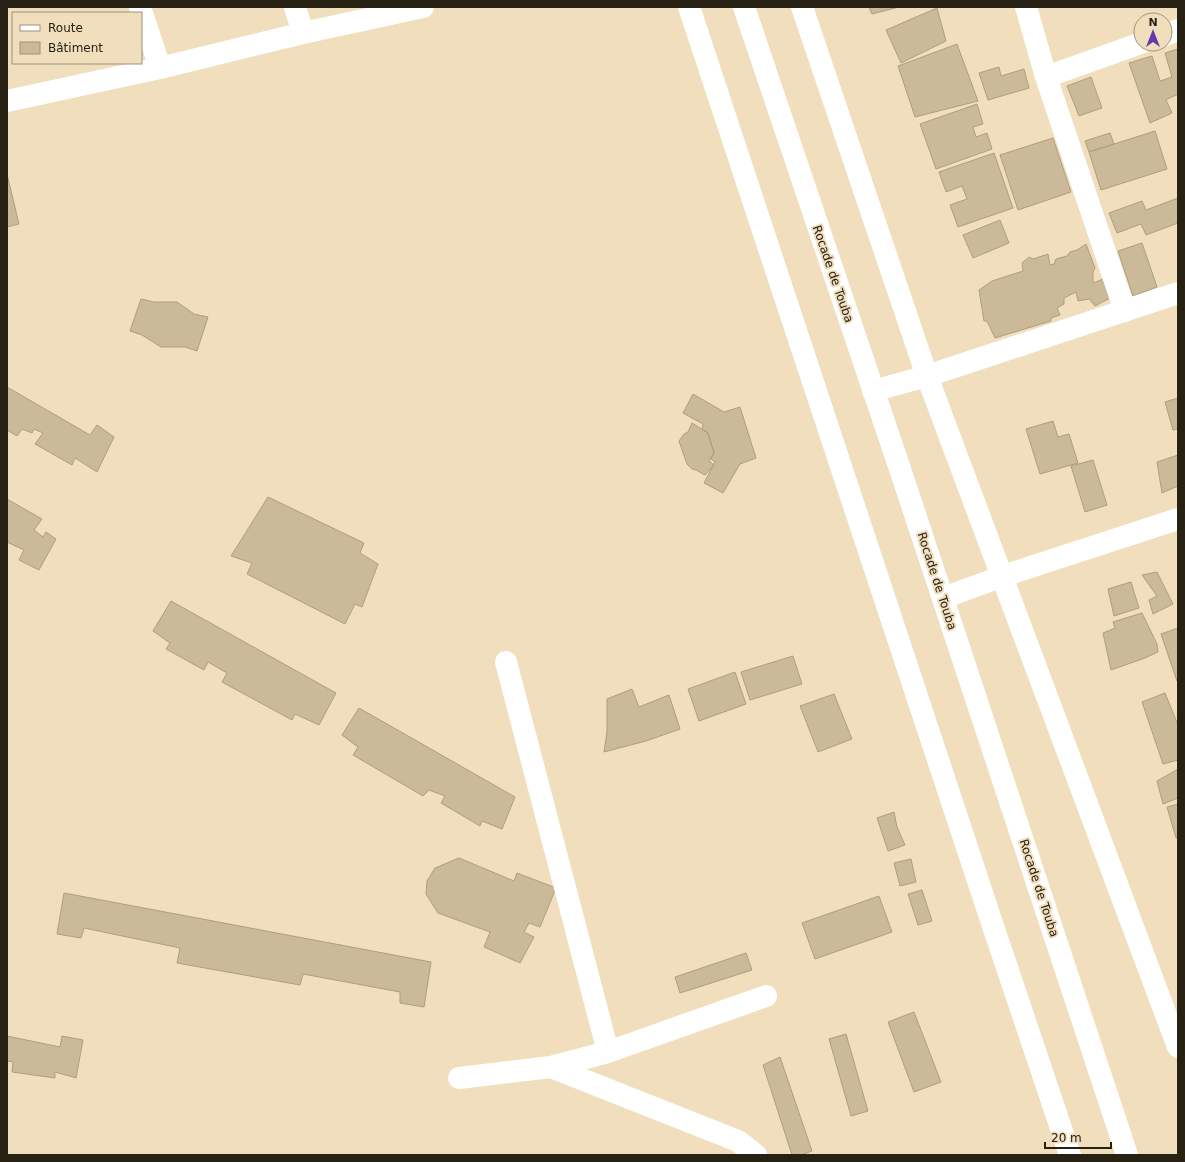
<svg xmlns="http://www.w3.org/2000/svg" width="1185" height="1162" viewBox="0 0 1185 1162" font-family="'DejaVu Sans',sans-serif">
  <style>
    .building { fill: #cbba99; stroke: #af9e7d }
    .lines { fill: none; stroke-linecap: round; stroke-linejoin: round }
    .minor { stroke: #fff; stroke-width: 22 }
    .major { stroke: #fff; stroke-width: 22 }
    .labels { text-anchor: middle; stroke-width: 4; stroke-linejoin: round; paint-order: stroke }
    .street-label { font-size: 12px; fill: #272114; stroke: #f0debc }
  </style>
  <rect width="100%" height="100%" fill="#f0debc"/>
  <path class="building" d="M 869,7 L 899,7 L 872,14 Z
    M 937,8 L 946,41 L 901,63 L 886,30 Z
    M 957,44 L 978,101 L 915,117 L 898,66 Z
    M 1178,49 L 1178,94 L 1166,100 L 1172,113 L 1150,123 L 1129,63 L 1152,56 L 1160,81 L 1172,77 L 1165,53 Z
    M 999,67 L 1001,76 L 1024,69 L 1029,88 L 988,100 L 979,73 Z
    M 1091,77 L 1102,108 L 1079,116 L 1067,86 Z
    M 977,104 L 983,124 L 973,127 L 976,137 L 987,133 L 992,149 L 936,169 L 920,124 Z
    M 1155,131 L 1167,169 L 1101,190 L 1089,152 Z
    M 1110,133 L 1114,144 L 1089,152 L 1085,141 Z
    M 1053,138 L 1071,192 L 1018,210 L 1000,155 Z
    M 994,153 L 1013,208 L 958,227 L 950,205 L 967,199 L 962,186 L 946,192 L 939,172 Z
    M 7,174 L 19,224 L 7,227 Z
    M 1178,198 L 1178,223 L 1146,235 L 1141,224 L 1117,233 L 1109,213 L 1142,201 L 1146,210 Z
    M 1000,220 L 1009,243 L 973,258 L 963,235 Z
    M 1142,243 L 1157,287 L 1133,296 L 1118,251 Z
    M 1086,244 L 1095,268 L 1093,272 L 1093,283 L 1103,279 L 1110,298 L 1095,306 L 1089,299 L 1078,301 L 1076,292 L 1064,298 L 1064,304 L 1057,308 L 1060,315 L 1051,318 L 1051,321 L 995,338 L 987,321 L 984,321 L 979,290 L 992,281 L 1023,271 L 1022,263 L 1029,257 L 1033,259 L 1048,254 L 1050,265 L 1054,264 L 1056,259 L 1067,256 L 1070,252 L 1077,250 Z
    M 141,299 L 154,302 L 177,302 L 194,314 L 208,317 L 197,351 L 185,347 L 161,347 L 142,335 L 130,331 Z
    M 7,387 L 90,435 L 97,425 L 114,437 L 97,472 L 75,458 L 72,465 L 35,444 L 43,433 L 34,429 L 32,433 L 22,429 L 17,436 L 7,430 Z
    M 693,394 L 724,412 L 740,407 L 756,458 L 740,464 L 723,493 L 704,483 L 715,462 L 711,459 L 714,453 L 708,433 L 702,429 L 703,424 L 683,413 Z
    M 1178,398 L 1178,429 L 1173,430 L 1165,402 Z
    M 1053,421 L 1058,437 L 1069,434 L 1078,463 L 1040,474 L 1026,429 Z
    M 692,423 L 708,433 L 714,453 L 709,461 L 714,465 L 705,475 L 696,470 L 692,469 L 687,464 L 679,441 L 684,434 L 688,432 Z
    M 1178,455 L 1178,486 L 1162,493 L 1157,462 Z
    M 1093,460 L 1107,505 L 1085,512 L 1071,466 Z
    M 268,497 L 364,543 L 360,553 L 378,564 L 362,607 L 355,604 L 345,624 L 247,574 L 252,563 L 231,556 Z
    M 7,499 L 42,519 L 34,530 L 43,537 L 46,532 L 56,539 L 39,570 L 19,560 L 24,550 L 7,542 Z
    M 1157,572 L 1173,604 L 1153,614 L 1149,600 L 1157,596 L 1142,575 Z
    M 1131,582 L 1139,608 L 1114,616 L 1108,589 Z
    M 171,601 L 336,693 L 319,725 L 295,714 L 292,720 L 222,682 L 227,673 L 208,662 L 204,670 L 166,649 L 170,643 L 153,631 Z
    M 1142,613 L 1157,644 L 1158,652 L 1145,658 L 1111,670 L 1103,633 L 1115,628 L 1113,622 Z
    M 1178,628 L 1178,681 L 1177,681 L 1161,634 Z
    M 793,656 L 802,684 L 750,700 L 741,672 Z
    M 735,672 L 746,704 L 699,721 L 688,689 Z
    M 632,689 L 639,707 L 669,695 L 680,729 L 646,741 L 604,752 L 607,732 L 607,699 Z
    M 1165,693 L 1178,725 L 1178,760 L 1163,764 L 1142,702 Z
    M 834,694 L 852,739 L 818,752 L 800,706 Z
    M 359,708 L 515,797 L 502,829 L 482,821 L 480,826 L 441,803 L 445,796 L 429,790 L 423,796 L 353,755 L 358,747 L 342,735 Z
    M 1178,769 L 1178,798 L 1163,804 L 1157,781 Z
    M 1178,804 L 1178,838 L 1176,838 L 1167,807 Z
    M 894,812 L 897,827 L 905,845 L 888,851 L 877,818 Z
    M 459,858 L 514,881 L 517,873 L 556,888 L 540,927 L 529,923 L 524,932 L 534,937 L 520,963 L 484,947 L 490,932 L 438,913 L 426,894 L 427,881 L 435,868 Z
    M 911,859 L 916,882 L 900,886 L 894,863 Z
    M 922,890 L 932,921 L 918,925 L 908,894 Z
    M 64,893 L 431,962 L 424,1007 L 400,1003 L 400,992 L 303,974 L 300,985 L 177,963 L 180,948 L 84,928 L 81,938 L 57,934 Z
    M 879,896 L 892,932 L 815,959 L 802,923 Z
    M 746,953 L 752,970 L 680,993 L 675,977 Z
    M 914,1012 L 941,1082 L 914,1092 L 888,1022 Z
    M 846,1034 L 868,1111 L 851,1116 L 829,1039 Z
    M 7,1036 L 60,1047 L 62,1036 L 83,1040 L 76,1078 L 55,1072 L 55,1078 L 12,1072 L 13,1062 L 7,1061 Z
    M 780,1057 L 812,1151 L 801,1155 L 792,1155 L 763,1065 Z"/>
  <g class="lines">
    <path class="minor" d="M 140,7 L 160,68
      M 295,7 L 303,33
      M 689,7 L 992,923 L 1070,1155
      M 802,7 L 927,376 L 1178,1047
      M 1026,7 L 1046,77 L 1125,311
      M 1165,35 L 1178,30
      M 1046,77 L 1141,43
      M 7,101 L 160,68 L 303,33 L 423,7
      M 873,391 L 927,376 L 1178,293
      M 943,598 L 1003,576 L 1178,519
      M 506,662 L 608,1052
      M 551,1067 L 738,1141 L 756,1155
      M 459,1078 L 551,1067 L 608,1052 L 766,996"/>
    <path class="major" d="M 744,7 L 902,475 L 1127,1155"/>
  </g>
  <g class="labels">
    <g class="street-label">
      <text transform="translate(833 274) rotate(71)" y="4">Rocade de Touba</text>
      <text transform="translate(937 581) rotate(72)" y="4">Rocade de Touba</text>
      <text transform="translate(1039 888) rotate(72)" y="4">Rocade de Touba</text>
    </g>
  </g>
  <rect width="1185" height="1162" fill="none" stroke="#272114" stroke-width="16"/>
  <rect x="12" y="12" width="130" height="52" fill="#f0debc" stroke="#a09279"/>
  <rect x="20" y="25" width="20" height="6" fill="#ffffff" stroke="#a09279"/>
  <text x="48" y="32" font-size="12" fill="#272114">Route</text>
  <rect x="20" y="42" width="20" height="12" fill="#cbba99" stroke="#a09279"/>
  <text x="48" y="52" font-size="12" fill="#272114">Bâtiment</text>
  <g transform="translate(1153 32)"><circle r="19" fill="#f0debc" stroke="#a09279"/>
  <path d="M0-3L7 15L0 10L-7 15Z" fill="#6239b1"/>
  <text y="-6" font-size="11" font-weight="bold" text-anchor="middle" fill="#272114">N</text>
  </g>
  <path d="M1045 1142v6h66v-6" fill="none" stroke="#272114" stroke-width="2"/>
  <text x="1051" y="1142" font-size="12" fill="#272114" stroke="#f0debc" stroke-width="3" paint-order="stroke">20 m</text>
</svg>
